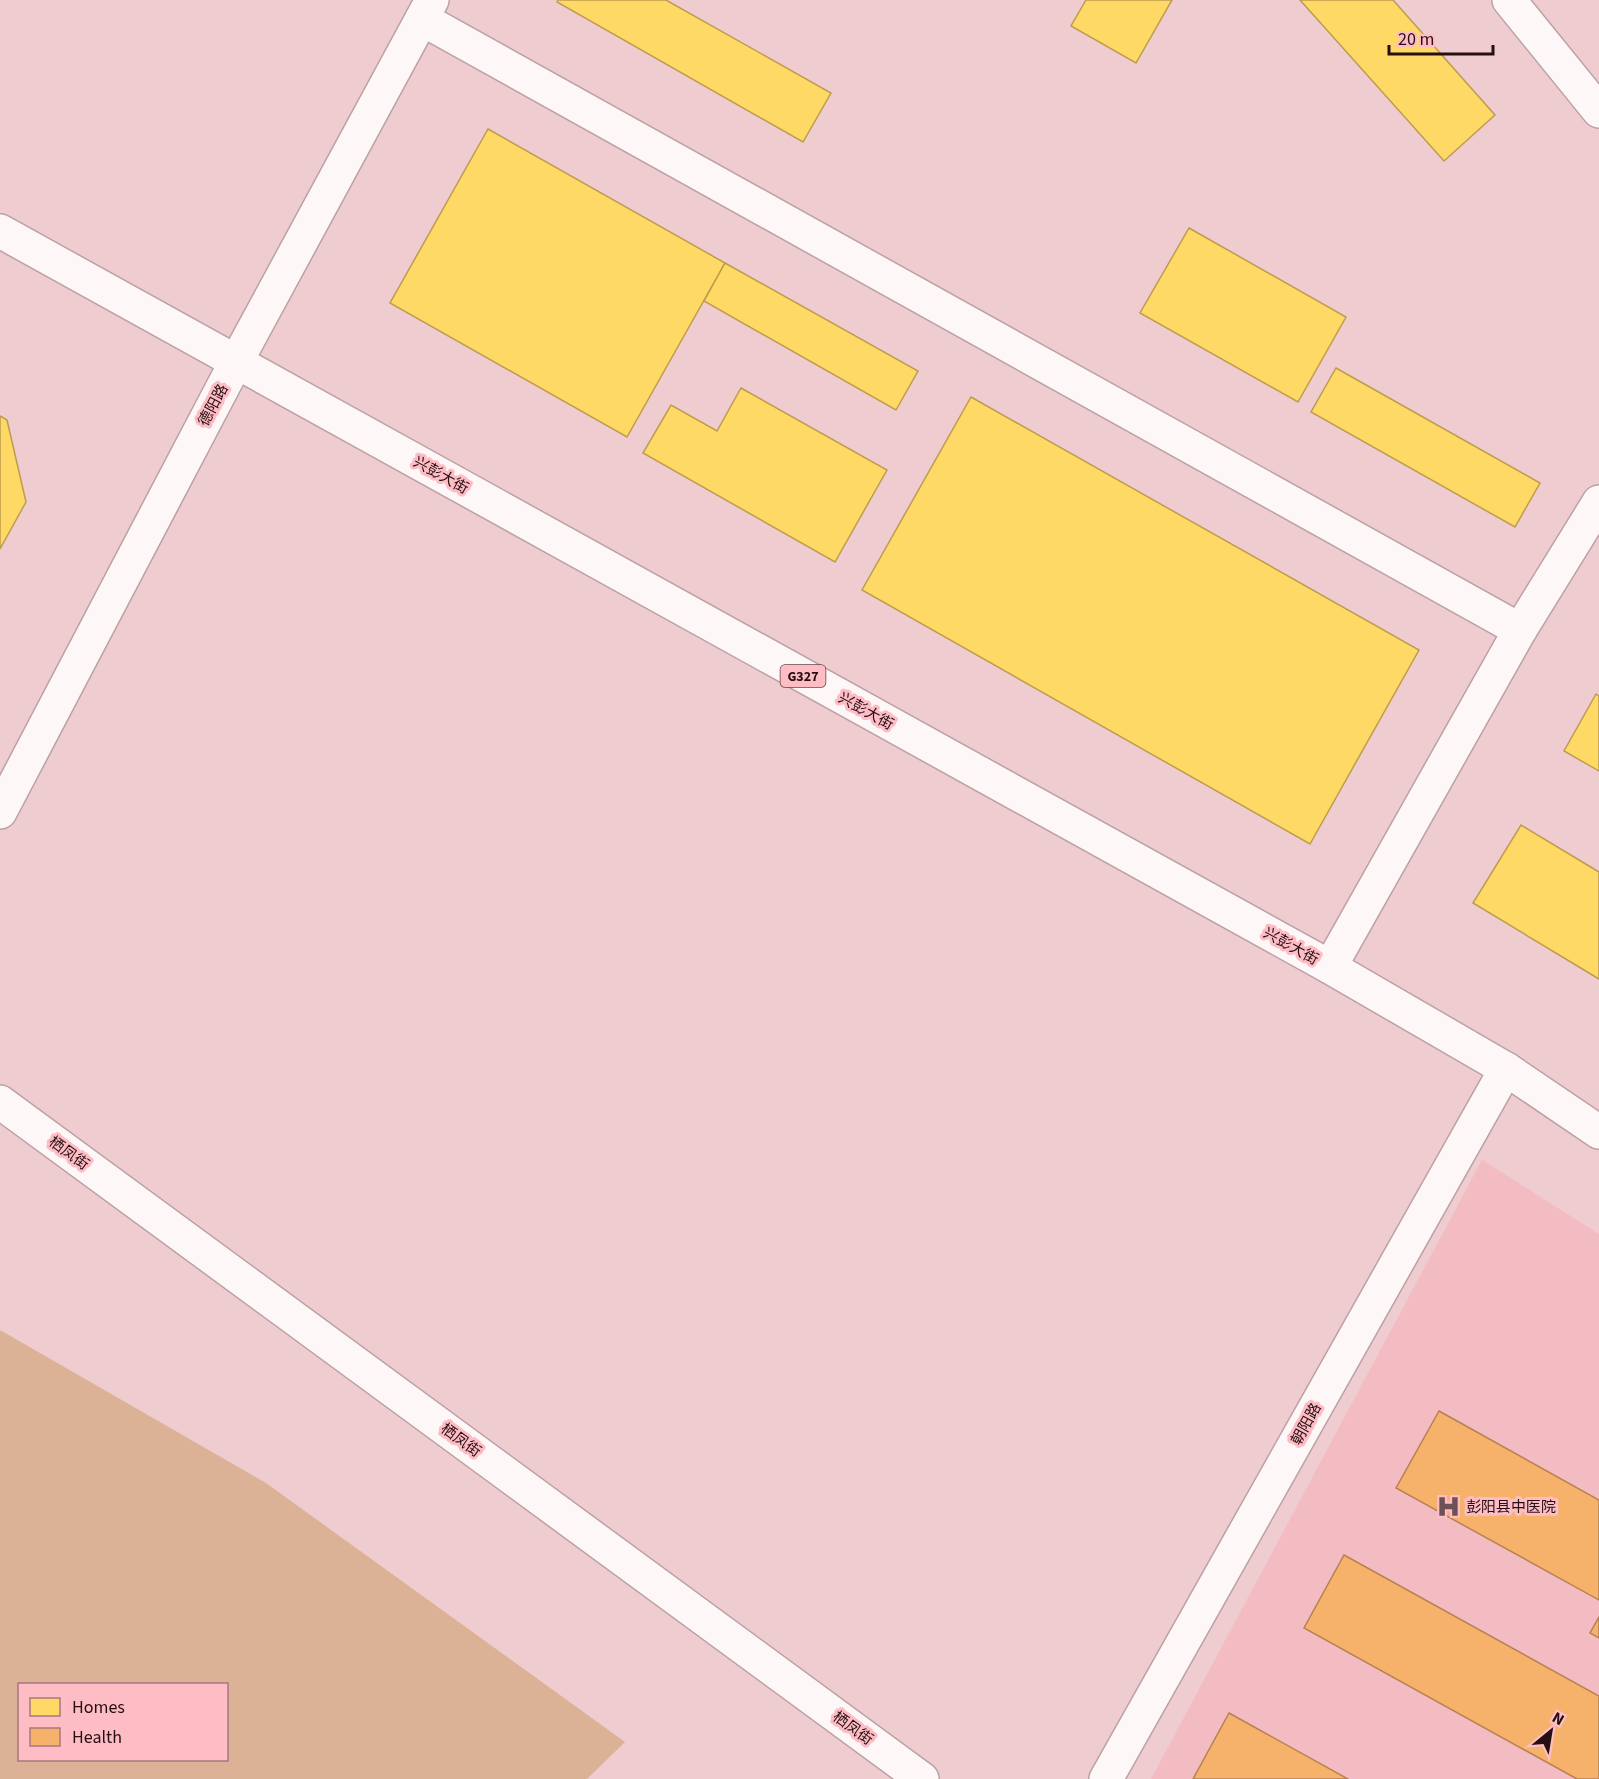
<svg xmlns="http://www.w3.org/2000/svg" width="1599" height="1779" font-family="'Source Sans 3','Noto Sans SC',sans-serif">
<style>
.built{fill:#f3bcc2}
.green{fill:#dbb296;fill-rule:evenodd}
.homes{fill:#ffd966;stroke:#be9c4d;stroke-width:1.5}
.health{fill:#f6b26b;stroke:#b88151;stroke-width:1.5}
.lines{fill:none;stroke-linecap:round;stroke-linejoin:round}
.minor-casing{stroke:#bba1a4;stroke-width:36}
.tertiary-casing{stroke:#bba1a4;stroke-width:36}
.secondary-casing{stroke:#bba1a4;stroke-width:36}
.trunk-casing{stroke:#bba1a4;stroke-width:36}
.minor{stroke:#fdf7f8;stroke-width:33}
.tertiary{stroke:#fdf7f8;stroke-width:33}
.secondary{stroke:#fdf7f8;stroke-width:33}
.trunk{stroke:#fdf7f8;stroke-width:33}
.labels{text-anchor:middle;stroke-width:6;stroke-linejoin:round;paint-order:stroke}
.shield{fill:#febdc5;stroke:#674348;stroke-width:1.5}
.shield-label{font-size:14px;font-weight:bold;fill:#260f13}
.street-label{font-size:15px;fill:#260f13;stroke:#febdc5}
.poi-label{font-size:15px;fill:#260f13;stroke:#febdc5;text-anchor:start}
</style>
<rect width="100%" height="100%" fill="#efccd0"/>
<!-- built -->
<path class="built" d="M1482 1160 1599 1234V1779H1151Z"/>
<!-- green -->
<path class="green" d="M0 1330 266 1483 625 1742 587 1779H0ZM20 1684H226V1760H20Z"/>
<!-- homes -->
<g class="homes">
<path d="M558 0H666L831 93 803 142 557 2Z"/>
<path d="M1086 0H1172L1136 63 1071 26Z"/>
<path d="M1300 0H1393L1495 115 1444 161Z"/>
<path d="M488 129 725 263 627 437 390 303Z"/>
<path d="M1189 228 1346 317 1298 402 1140 313Z"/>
<path d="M725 263 918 371 896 410 704 301Z"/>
<path d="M1336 368 1540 483 1515 527 1311 412Z"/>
<path d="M741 388 887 470 835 562 643 453 671 405 717 431Z"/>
<path d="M971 397 1419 650 1310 844 862 590Z"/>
<path d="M0 416 7 420 26 502 0 549Z"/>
<path d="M1596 694 1599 696V771L1564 751Z"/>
<path d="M1521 825 1599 872V979L1473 903Z"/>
</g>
<!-- health -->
<g class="health">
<path d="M1439 1411 1599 1500V1600L1396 1488Z"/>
<path d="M1344 1555 1599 1696V1779H1577L1304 1628Z"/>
<path d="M1599 1617V1638L1590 1633Z"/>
<path d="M1229 1713 1348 1779H1193Z"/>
</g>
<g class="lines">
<defs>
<g id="minor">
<path d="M422 19 1520 630"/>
<path d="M1330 967 1520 630 1599 502"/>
<path d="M1106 1779 1506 1069"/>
</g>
<path id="tertiary" d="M0 812 236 362 432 0"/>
<g id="secondary">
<path d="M1509 0 1599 111"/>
<path d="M0 1102 922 1779"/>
</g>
<path id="trunk" d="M0 231 1330 967 1506 1069 1599 1132"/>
</defs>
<!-- minor casing -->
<use href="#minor" class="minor-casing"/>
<!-- tertiary casing -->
<use href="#tertiary" class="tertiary-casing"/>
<!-- secondary casing -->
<use href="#secondary" class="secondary-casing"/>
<!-- trunk casing -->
<use href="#trunk" class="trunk-casing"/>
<!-- minor -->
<use href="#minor" class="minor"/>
<!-- tertiary -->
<use href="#tertiary" class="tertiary"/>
<!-- secondary -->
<use href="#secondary" class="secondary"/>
<!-- trunk -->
<use href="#trunk" class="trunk"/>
</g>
<!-- icons -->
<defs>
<symbol id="hospital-bare" viewBox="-9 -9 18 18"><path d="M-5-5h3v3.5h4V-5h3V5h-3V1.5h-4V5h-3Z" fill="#6c5155" stroke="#febdc5" stroke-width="2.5" paint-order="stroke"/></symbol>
</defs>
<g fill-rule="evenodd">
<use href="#hospital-bare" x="1432" y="1490" width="33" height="33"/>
</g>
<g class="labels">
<!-- shield labels -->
<rect class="shield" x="780.5" y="665" width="45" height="22" rx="4.5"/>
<g class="shield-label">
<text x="803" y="681">G327</text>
</g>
<!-- street labels -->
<g class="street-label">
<text transform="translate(213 405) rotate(-62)" y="5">德阳路</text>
<text transform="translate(441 475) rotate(29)" y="5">兴彭大街</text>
<text transform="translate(866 711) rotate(29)" y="5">兴彭大街</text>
<text transform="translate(1291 946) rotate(29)" y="5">兴彭大街</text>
<text transform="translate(69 1153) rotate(36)" y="5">栖凤街</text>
<text transform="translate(1306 1424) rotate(-61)" y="5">朝阳路</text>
<text transform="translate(461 1440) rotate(36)" y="5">栖凤街</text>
<text transform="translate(853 1728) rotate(36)" y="5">栖凤街</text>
</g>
<!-- poi labels -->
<g class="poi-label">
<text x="1466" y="1512">彭阳县中医院</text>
</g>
</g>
<!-- legend -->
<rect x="18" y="1683" width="210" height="78" fill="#febdc5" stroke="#a8777e" stroke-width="1.5"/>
<rect x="30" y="1698" width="30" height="18" fill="#ffd966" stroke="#a8777e" stroke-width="1.5"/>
<text x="72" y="1713" font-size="18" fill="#260f13">Homes</text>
<rect x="30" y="1728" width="30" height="18" fill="#f6b26b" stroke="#a8777e" stroke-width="1.5"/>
<text x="72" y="1743" font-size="18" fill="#260f13">Health</text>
<!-- north arrow -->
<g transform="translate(1551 1731) rotate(30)" stroke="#febdc5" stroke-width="4.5" paint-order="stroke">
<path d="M0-4.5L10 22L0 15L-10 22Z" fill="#260f13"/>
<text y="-9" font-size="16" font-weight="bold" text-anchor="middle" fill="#260f13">N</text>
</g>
<!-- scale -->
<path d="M1389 45v9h104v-9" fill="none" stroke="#260f13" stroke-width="3"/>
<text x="1398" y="45" font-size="18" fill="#260f13" stroke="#febdc5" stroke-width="4.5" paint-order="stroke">20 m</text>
</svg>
